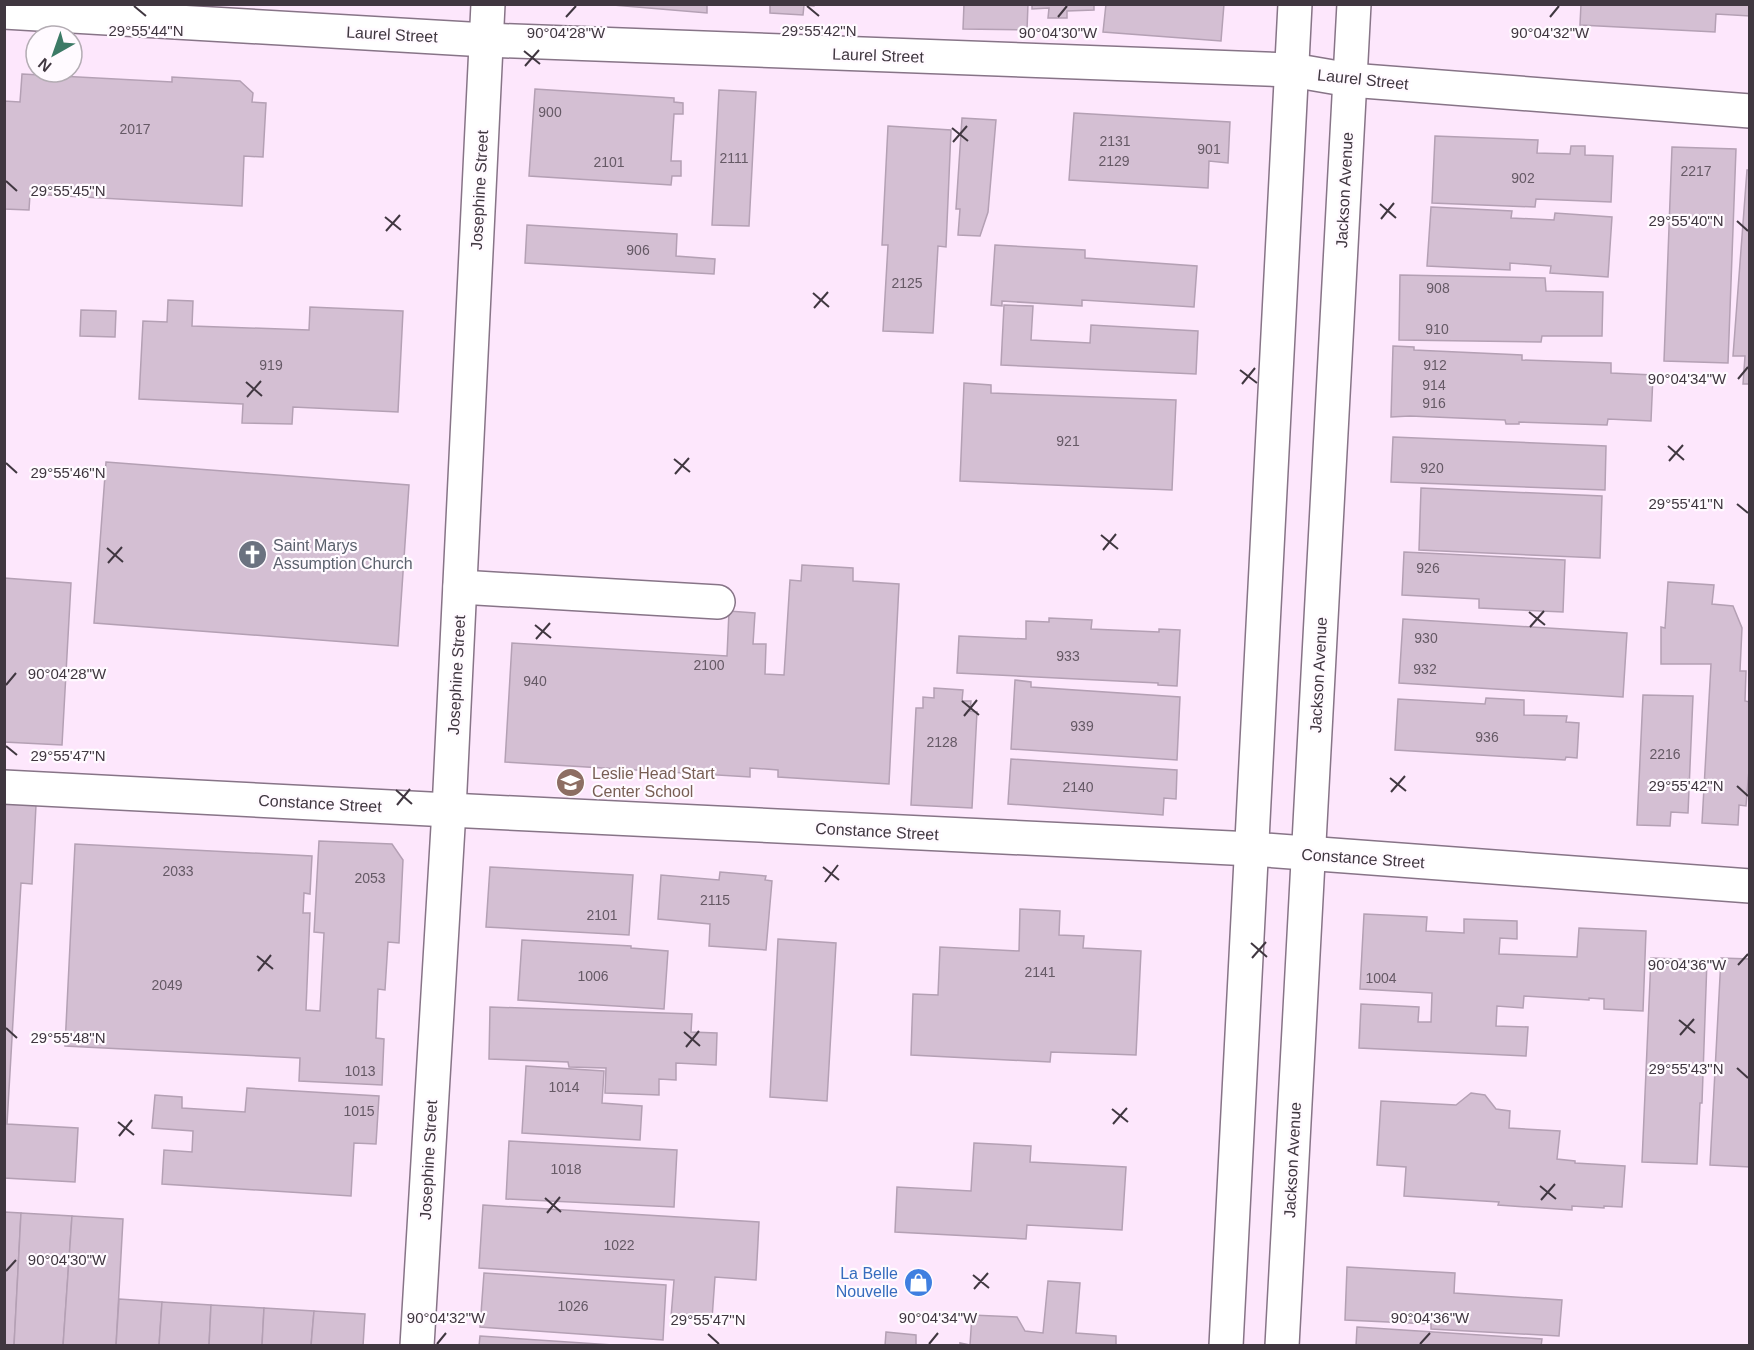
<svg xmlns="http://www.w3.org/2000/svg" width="1754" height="1350" font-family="Arial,sans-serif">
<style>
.building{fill:#d4bfd3;stroke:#b4a0b4;stroke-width:1.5}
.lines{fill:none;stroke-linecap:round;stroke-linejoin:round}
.minor-casing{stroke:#877487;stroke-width:36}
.minor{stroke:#fff;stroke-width:33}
.ticks{fill:none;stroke:#403740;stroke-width:2}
.labels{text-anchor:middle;stroke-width:4.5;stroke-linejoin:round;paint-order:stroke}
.number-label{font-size:14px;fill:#655965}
.street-label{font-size:16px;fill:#403740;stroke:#fffaff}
.worship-label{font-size:16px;fill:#5b616d;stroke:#fffaff;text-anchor:start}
.education-label{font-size:16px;fill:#785e54;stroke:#fffaff;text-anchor:start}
.shop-label{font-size:16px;fill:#366cbe;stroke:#fffaff;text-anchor:end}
.ticks-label{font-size:15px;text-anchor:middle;fill:#403740;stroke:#fffaff;stroke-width:4.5;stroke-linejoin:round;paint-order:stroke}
</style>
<rect width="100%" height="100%" fill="#fde7fc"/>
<!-- building -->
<g class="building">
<path d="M601 4H707V13Z"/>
<path d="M770 4H815L814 6 804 5 803 15 770 13Z"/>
<path d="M964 4H1028L1027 30 963 29Z"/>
<path d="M1032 4H1094V10L1067 11V18H1048L1049 8 1032 9Z"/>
<path d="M1106 4H1224L1221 41 1103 32Z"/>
<path d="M1581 4H1750V16L1716 14 1715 32 1580 25Z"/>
<path d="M22 74 172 82V77L240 81 253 93 252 102 266 103 263 157 244 156 242 206 30 194 29 210 4 209V101L20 102Z"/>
<path d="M535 89 674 98V102L683 103V114H674L671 161H681V176H672L671 185 529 176Z"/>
<path d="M719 90 756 92 749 226 712 225Z"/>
<path d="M1074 113 1230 122 1228 163 1209 161 1208 188 1069 180Z"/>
<path d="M962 118 996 120 988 212 980 236 958 235 960 209H956Z"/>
<path d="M888 126 951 130 946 247 938 246 933 333 883 331 888 245H882Z"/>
<path d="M1435 136 1538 140 1537 153 1570 154 1571 146H1585V155L1613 156 1611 202 1536 199 1535 207 1432 203Z"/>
<path d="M1672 147 1736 149 1728 363 1664 361Z"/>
<path d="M1747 170H1750V384H1743L1745 356H1733Z"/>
<path d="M1431 207 1512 211 1511 218 1554 220 1555 213 1612 217 1608 277 1550 273 1551 266 1510 263V270L1427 266Z"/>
<path d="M527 225 677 234 676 256 715 259 714 274 525 263Z"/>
<path d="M995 245 1085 250V258L1197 266 1194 307 1082 300V306L1002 301V306L991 305Z"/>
<path d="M1400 275 1545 278 1546 291 1603 292 1602 336H1542L1541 342 1399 340Z"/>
<path d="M168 300 193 301 192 326 309 330 310 307 403 311 398 412 293 407 292 424 242 423 243 404 139 399 143 321 167 322Z"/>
<path d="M1004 305 1033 306 1031 340 1090 343 1091 325 1198 331 1196 374 1001 365Z"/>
<path d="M81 310 116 311 115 337 80 336Z"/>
<path d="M1393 346 1414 347V350L1522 355V360L1611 363V373L1653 375 1651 421 1608 419 1607 425 1519 422V424H1506L1505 420 1410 416 1391 417Z"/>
<path d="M964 383 991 385V393L1176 400 1172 490 960 481Z"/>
<path d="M1393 437 1606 446 1605 490 1391 482Z"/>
<path d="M106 462 409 485 398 646 94 623Z"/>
<path d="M1421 488 1602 496 1600 558 1419 550Z"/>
<path d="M1404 552 1565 560 1563 612 1479 608V599L1402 595Z"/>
<path d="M802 565 853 568V581L899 584 889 784 778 777V770L750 768V777L505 762 512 643 727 656 729 611 755 613 753 644H766L765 674 784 675 790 580 801 581Z"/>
<path d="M4 578 71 583 62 745 4 742Z"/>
<path d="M1668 582 1714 585 1712 604 1733 606 1742 628 1740 671H1746L1745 701 1750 702V758L1746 806 1739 805 1738 825 1702 823 1711 664H1661V627L1665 628Z"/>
<path d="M1049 618 1092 620 1091 629 1159 632V629L1180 630 1177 686 1158 685V683L957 673 959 636 1026 639V621L1049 622Z"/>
<path d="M1403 619 1627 633 1623 697 1399 683Z"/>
<path d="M1015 680 1031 682V687L1180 697 1177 760 1011 749Z"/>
<path d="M934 688 963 690 962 701H971L970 711 977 712 972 808 911 805 916 708H923V697L934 698Z"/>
<path d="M1643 695 1693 696 1688 813 1671 812 1670 826 1637 825Z"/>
<path d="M1486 698 1524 700V715L1567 716 1566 722 1579 723 1577 758 1566 757 1565 760 1395 750 1398 699 1485 704Z"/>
<path d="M1011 759 1177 770 1176 799 1164 798 1163 815 1008 804Z"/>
<path d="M4 804 36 805 32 884 21 883 7 1124 78 1128 75 1182 4 1178Z"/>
<path d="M319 841 392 844 403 860 399 943 388 942 385 990 378 989 376 1038 384 1039 382 1085 299 1081 300 1058 65 1046 75 844 312 856 310 894 304 893 303 913H310L306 1010 320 1011 324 933 314 932Z"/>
<path d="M490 867 633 875 629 935 486 927Z"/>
<path d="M720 872 766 876 765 880 772 881 766 950 709 946 710 924 658 919 661 875 719 880Z"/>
<path d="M1020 909 1060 911 1059 935 1084 936 1083 948 1141 951 1136 1055 1051 1052 1050 1062 911 1055 913 994 938 995 940 947 1019 951Z"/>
<path d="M1364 914 1427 917 1426 931 1464 933V919L1517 921V939L1500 938 1499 954 1577 957 1579 928 1646 931 1643 1011 1604 1009V999L1589 998V1000L1524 996 1523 1008 1497 1006 1496 1026 1528 1027 1526 1056 1359 1048 1361 1004 1419 1007 1418 1022H1431L1432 993 1360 989Z"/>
<path d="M778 939 836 943 827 1101 770 1097Z"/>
<path d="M522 940 631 946V948L668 951 664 1009 518 1000Z"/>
<path d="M1651 958 1707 960 1702 1103H1700L1697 1164 1642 1162Z"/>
<path d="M1721 958 1750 959V1167L1710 1165Z"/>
<path d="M490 1007 692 1014 691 1032 717 1033 716 1065 676 1063V1080L659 1079V1095L605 1093 606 1068 569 1067 568 1062 489 1059Z"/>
<path d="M526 1066 604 1071 602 1103 642 1106 640 1140 522 1133Z"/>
<path d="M247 1088 379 1096 376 1144 354 1143 351 1196 162 1184 164 1150 192 1152 193 1131 152 1128 155 1095 182 1097V1108L245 1112Z"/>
<path d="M1471 1093 1485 1095 1496 1109 1510 1111 1509 1128 1560 1131 1557 1159 1575 1161V1163L1625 1166 1622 1207 1604 1206V1208L1572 1206V1210L1498 1205 1499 1202 1404 1196 1406 1167 1377 1165 1381 1101 1456 1105Z"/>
<path d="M509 1141 677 1150 674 1207 506 1199Z"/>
<path d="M974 1143 1031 1146 1030 1162 1126 1167 1122 1230 1027 1225 1026 1239 895 1232 897 1187 971 1191Z"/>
<path d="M483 1205 759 1222 756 1280 715 1277 712 1319 671 1317 674 1280 479 1268Z"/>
<path d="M4 1212 21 1213 14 1346H4Z"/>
<path d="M21 1213 72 1216 63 1346H14Z"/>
<path d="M72 1216 123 1219 116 1346H63Z"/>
<path d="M1347 1267 1455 1273 1454 1293 1562 1300 1559 1336 1431 1329V1324L1345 1320Z"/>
<path d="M484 1273 666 1285 663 1340 480 1327Z"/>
<path d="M1048 1281 1080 1283 1076 1333 1116 1336V1346H960V1343L970 1345 972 1315 1017 1317 1025 1331 1043 1333Z"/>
<path d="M119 1299 162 1302 159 1346H116Z"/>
<path d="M162 1302 211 1305 209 1346H159Z"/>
<path d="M211 1305 264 1308 262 1346H209Z"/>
<path d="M264 1308 314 1311 311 1346H262Z"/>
<path d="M314 1311 365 1314 363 1346H311Z"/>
<path d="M1357 1327 1542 1339 1541 1346H1356Z"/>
<path d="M886 1332 916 1335V1346H885Z"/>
<path d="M480 1336 628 1346H479Z"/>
</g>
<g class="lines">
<defs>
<g id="minor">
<path d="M4 12 486 40 1292 70 1350 80 1750 111"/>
<path d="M460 587 718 602"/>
<path d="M4 787 449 810 1252 849 1750 886"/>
<path d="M417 1346 449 810 488 4"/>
<path d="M1226 1346 1295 4"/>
<path d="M1282 1346 1354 4"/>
</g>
</defs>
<!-- minor casing -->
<use href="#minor" class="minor-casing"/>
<!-- minor -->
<use href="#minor" class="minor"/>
</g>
<!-- ticks -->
<path class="ticks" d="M134 6 146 16M807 6 819 16M566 17 576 6M1058 17 1067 6M1550 17 1559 6M524 51 540 64M525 66 539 50M952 128 968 141M953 142 967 126M6 181 17 191M1380 204 1396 218M385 217 401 230M1381 219 1394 203M1737 221 1748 231M386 231 400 215M813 293 829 307M814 308 828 292M1240 370 1257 383M1738 379 1748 367M246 382 262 396M1242 384 1255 368M247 397 261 381M1668 446 1684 460M674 459 690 472M1669 461 1683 445M6 463 17 473M675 474 689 458M1737 504 1748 513M1101 535 1118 549M107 548 123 562M1103 550 1116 534M108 563 122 547M1529 612 1545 625M535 625 551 638M1530 627 1544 611M536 639 550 623M6 685 16 673M962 701 979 715M964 716 977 700M6 746 17 755M1390 778 1406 791M1737 786 1748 796M396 790 412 804M1391 792 1405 776M397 805 410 789M823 867 839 880M825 882 838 865M1251 943 1267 957M257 956 273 969M1252 958 1266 942M1738 965 1748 954M258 971 271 955M1679 1020 1695 1033M6 1028 17 1038M684 1032 700 1046M1680 1035 1694 1019M686 1047 699 1031M1737 1068 1748 1078M1112 1109 1128 1122M118 1122 134 1135M1113 1124 1127 1108M119 1136 132 1120M1540 1186 1556 1199M545 1198 561 1212M1541 1200 1555 1184M547 1213 560 1197M6 1271 16 1260M973 1275 989 1288M974 1289 988 1273M708 1334 719 1344M437 1344 446 1333M929 1344 938 1333M1420 1344 1430 1333"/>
<!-- icons -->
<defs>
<symbol id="church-disc" viewBox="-11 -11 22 22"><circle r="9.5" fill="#6b7280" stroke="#fffaff"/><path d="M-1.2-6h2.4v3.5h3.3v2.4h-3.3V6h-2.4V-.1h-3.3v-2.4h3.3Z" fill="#fff"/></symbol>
<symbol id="school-disc" viewBox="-11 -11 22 22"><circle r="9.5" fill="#8d6e63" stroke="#fffaff"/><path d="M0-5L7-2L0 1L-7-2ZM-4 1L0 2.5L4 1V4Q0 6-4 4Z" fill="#fff"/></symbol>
<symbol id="shop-disc" viewBox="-11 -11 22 22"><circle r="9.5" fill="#3f7fe0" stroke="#fffaff"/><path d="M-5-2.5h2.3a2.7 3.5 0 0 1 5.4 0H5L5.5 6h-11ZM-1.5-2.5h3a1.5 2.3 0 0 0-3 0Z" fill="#fff"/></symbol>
</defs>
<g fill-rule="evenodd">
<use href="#church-disc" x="236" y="538" width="33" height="33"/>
<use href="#school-disc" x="554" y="766" width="33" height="33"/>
<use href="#shop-disc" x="902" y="1266" width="33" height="33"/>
</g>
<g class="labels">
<!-- number labels -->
<g class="number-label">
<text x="550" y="117">900</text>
<text x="135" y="134">2017</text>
<text x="1115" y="146">2131</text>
<text x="1209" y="154">901</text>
<text x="734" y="163">2111</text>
<text x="1114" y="166">2129</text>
<text x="609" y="167">2101</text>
<text x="1696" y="176">2217</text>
<text x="1523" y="183">902</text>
<text x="638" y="255">906</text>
<text x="907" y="288">2125</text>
<text x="1438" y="293">908</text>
<text x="1437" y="334">910</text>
<text x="271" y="370">919</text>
<text x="1435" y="370">912</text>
<text x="1434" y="390">914</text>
<text x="1434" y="408">916</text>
<text x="1068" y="446">921</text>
<text x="1432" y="473">920</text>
<text x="1428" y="573">926</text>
<text x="1426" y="643">930</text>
<text x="1068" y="661">933</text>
<text x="709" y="670">2100</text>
<text x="1425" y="674">932</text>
<text x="535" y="686">940</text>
<text x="1082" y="731">939</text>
<text x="1487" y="742">936</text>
<text x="942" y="747">2128</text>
<text x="1665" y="759">2216</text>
<text x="1078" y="792">2140</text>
<text x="178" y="876">2033</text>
<text x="370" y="883">2053</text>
<text x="715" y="905">2115</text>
<text x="602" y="920">2101</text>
<text x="1040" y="977">2141</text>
<text x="593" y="981">1006</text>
<text x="1381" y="983">1004</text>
<text x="167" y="990">2049</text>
<text x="360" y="1076">1013</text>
<text x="564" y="1092">1014</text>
<text x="359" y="1116">1015</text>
<text x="566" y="1174">1018</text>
<text x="619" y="1250">1022</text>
<text x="573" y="1311">1026</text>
</g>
<!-- street labels -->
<g class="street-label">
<text transform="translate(392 34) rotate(3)" y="6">Laurel Street</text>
<text transform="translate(878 55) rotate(2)" y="6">Laurel Street</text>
<text transform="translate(1363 79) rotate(6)" y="6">Laurel Street</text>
<text transform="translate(479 190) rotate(-87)" y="6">Josephine Street</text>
<text transform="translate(1344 190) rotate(-87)" y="6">Jackson Avenue</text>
<text transform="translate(456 675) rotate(-87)" y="6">Josephine Street</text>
<text transform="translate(1318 675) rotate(-87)" y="6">Jackson Avenue</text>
<text transform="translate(320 803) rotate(3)" y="6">Constance Street</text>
<text transform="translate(877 831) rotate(3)" y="6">Constance Street</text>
<text transform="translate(1363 858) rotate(4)" y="6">Constance Street</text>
<text transform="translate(428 1160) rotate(-87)" y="6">Josephine Street</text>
<text transform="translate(1292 1160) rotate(-87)" y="6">Jackson Avenue</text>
</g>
<!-- worship labels -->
<g class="worship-label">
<text x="273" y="551">Saint Marys<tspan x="273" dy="18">Assumption Church</tspan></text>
</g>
<!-- education labels -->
<g class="education-label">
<text x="592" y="779">Leslie Head Start<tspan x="592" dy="18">Center School</tspan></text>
</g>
<!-- shop labels -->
<g class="shop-label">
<text x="898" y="1279">La Belle<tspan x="898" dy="18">Nouvelle</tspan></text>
</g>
</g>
<g class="ticks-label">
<text x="146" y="36">29°55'44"N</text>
<text x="819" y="36">29°55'42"N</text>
<text x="566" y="38">90°04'28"W</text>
<text x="1058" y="38">90°04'30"W</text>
<text x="1550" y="38">90°04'32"W</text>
<text x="68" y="196">29°55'45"N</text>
<text x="1686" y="226">29°55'40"N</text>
<text x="1687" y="384">90°04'34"W</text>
<text x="68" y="478">29°55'46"N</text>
<text x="1686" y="509">29°55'41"N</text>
<text x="67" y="679">90°04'28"W</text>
<text x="68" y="761">29°55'47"N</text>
<text x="1686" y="791">29°55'42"N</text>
<text x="1687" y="970">90°04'36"W</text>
<text x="68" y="1043">29°55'48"N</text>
<text x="1686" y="1074">29°55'43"N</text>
<text x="67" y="1265">90°04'30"W</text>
<text x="446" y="1323">90°04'32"W</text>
<text x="938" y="1323">90°04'34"W</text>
<text x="1430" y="1323">90°04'36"W</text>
<text x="708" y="1325">29°55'47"N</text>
</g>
<!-- border -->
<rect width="1754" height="1350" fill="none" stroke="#403740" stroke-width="12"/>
<!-- north arrow -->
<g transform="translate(54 54) rotate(220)"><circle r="28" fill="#fffaff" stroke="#b3acb3" stroke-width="1.5"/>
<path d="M0-4.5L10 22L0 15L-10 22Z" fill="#3c7a66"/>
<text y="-9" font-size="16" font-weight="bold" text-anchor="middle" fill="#403740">N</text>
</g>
</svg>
